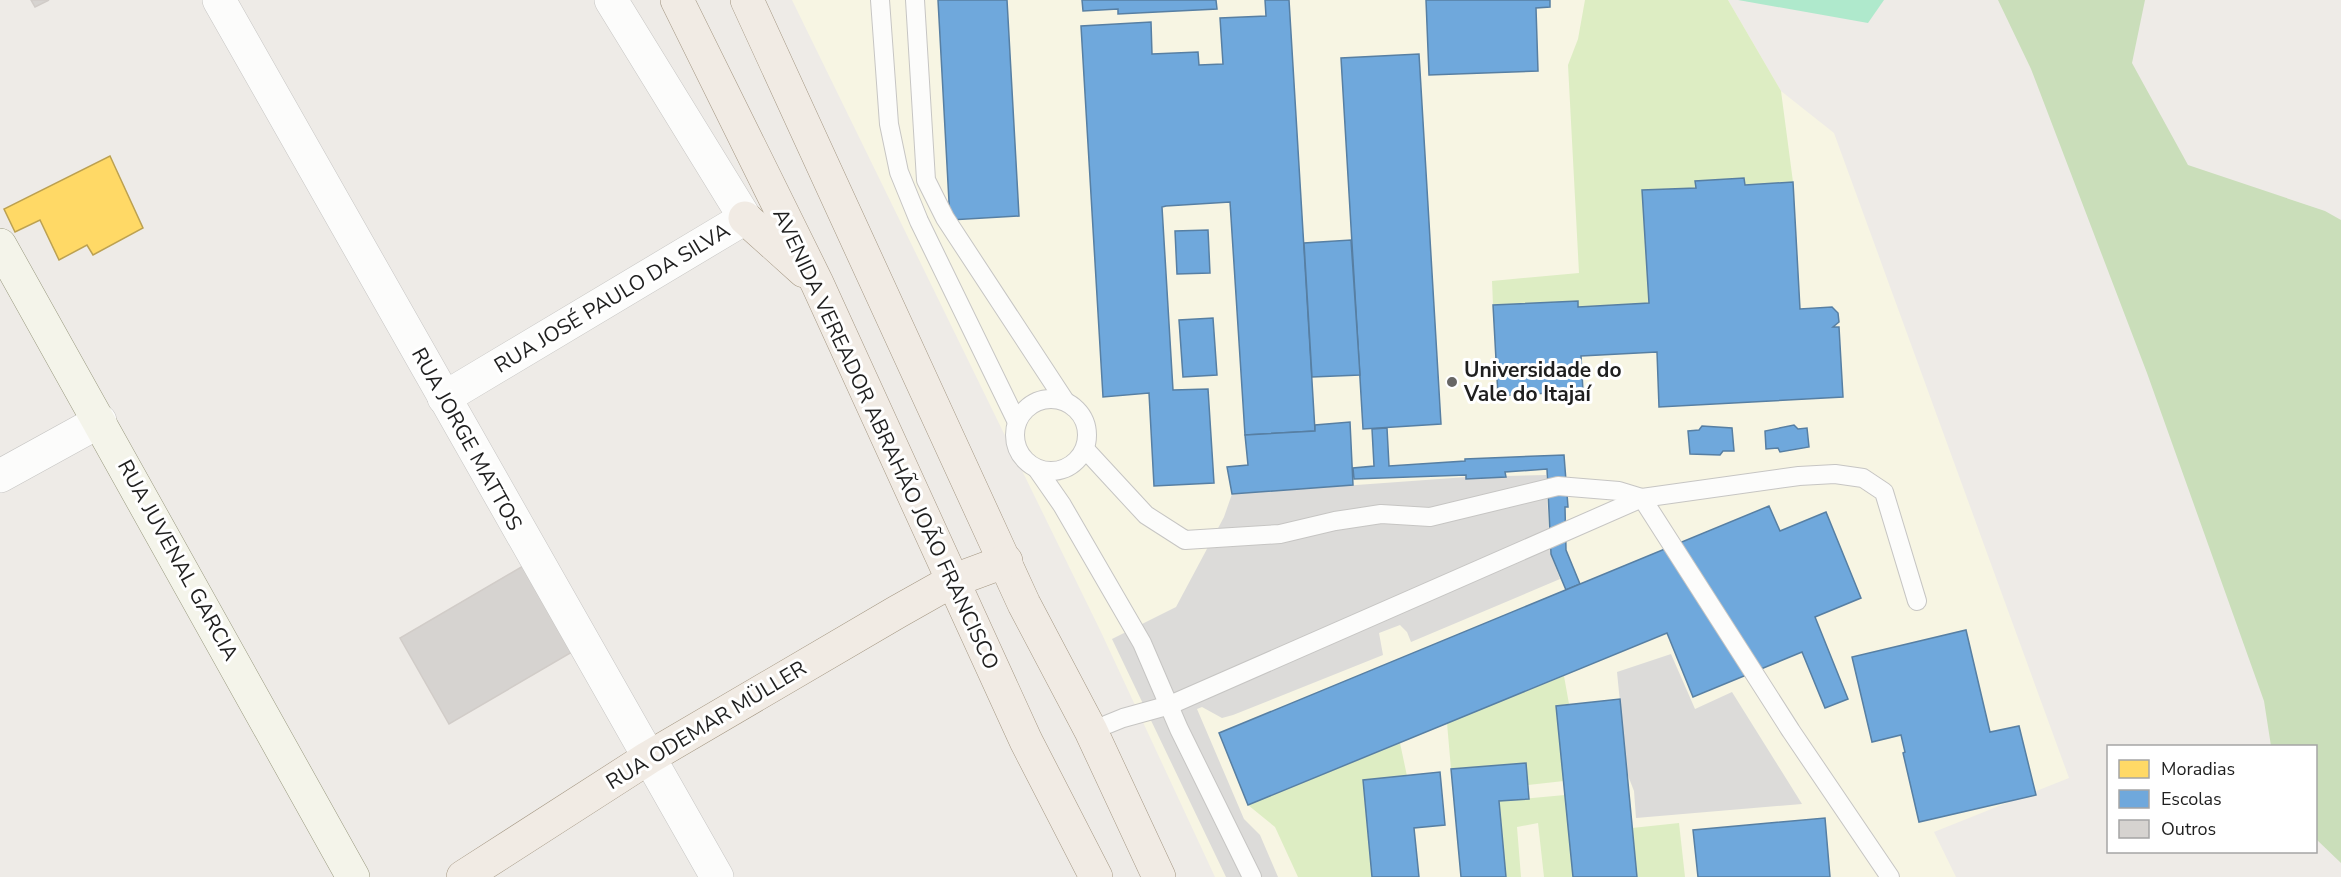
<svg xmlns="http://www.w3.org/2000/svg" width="2341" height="877" font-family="'Nunito Sans',sans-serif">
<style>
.education{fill:#f7f5e3}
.grass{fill:#ddedc3}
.forest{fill:#cadeba}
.pitch{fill:#afe9cc}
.parking{fill:#dcdbd9}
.homes{fill:#ffd966;stroke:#bca151;stroke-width:1.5}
.schools{fill:#6fa8dc;stroke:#577fa3;stroke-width:1.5}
.building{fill:#d6d3d0;stroke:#d1ccc8;stroke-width:1.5}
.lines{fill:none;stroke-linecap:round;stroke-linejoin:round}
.service-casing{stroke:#c6c5c3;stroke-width:20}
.minor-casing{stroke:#c6c5c3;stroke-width:34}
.tertiary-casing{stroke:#c6c5c3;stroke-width:34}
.secondary-casing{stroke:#98987e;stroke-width:34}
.primary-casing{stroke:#a49783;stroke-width:34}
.service{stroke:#fcfcfb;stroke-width:18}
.minor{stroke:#fcfcfb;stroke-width:33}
.tertiary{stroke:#fcfcfb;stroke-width:33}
.secondary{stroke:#f4f4ea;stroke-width:33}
.primary{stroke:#f1ebe4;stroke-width:33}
.poi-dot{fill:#676665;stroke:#fff;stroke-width:2}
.labels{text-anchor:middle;stroke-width:6;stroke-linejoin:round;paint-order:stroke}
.street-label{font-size:21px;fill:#1f1f1f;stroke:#fff}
.poi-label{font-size:21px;font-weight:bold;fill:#1f1f1f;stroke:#fff;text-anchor:start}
</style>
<rect width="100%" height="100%" fill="#eeebe7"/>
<!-- education -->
<path class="education" d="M792 0H1728L1781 91 1834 133 2069 778 1934 832 1956 877H1215L1101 632Z"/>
<!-- grass -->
<g class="grass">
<path d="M1585 0H1728L1781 91 1793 182 1745 185 1744 178 1695 181 1696 188 1642 190 1649 303 1578 307 1577 301 1493 305 1492 281 1579 273 1568 65 1578 39Z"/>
<path d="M1564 676 1569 704 1556 706 1564 781 1528 785 1525 763 1451 769 1447 723Z"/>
<path d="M1400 743 1407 776 1363 780 1372 877H1298L1275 827 1248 805Z"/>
<path d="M1565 795 1573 877H1544L1538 823 1517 827 1521 877H1506L1499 801Z"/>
<path d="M1679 823 1685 877H1637L1632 828Z"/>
</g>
<!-- forest -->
<path class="forest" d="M1998 0H2145L2132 63 2188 165 2325 211 2341 220V863L2316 839V746H2271L2264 701 2147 373 2031 69Z"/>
<!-- pitch -->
<path class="pitch" d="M1738 0H1884L1868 23Z"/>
<!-- parking -->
<g class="parking">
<path d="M1546 475 1550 552 1560 579 1411 642 1407 632 1400 625 1379 633 1383 655 1233 715 1222 718 1202 707 1197 709 1244 819 1260 835 1278 877H1226L1112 639 1176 607 1224 517 1232 494 1467 477Z"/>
<path d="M1671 654 1695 709 1732 692 1802 804 1636 818 1634 791 1627 773 1617 672Z"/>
</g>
<!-- homes -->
<path class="homes" d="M110 156 143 228 93 255 87 245 59 260 40 220 15 232 4 209Z"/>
<!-- schools -->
<g class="schools">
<path d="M938 0H1007L1019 216 950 220Z"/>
<path d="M1082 0H1216L1217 9 1118 14V9L1083 11Z"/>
<path d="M1265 0H1289L1315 431 1245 435 1230 202 1166 206 1162 207 1173 390 1208 389 1214 483 1154 486 1149 393 1103 397 1081 26 1151 22 1152 54 1198 52 1199 65 1223 64 1220 18 1266 16Z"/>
<path d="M1426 0H1550V7L1536 8 1538 71 1429 75Z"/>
<path d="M1419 54 1441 424 1363 429 1341 58Z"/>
<path d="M1744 178 1745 185 1793 182 1800 309 1832 307 1838 313 1839 322 1833 327H1839L1843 397 1659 407 1657 352 1581 356 1583 391 1498 396 1493 305 1578 301V307L1649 303 1642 190 1696 188 1695 181Z"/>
<path d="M1208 230 1210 273 1177 274 1175 231Z"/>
<path d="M1351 240 1360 375 1312 377 1304 243Z"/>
<path d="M1213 318 1217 375 1183 377 1179 320Z"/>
<path d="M1350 422 1353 485 1232 494 1227 467 1248 465 1245 435 1315 431V425Z"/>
<path d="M1794 425 1798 429 1807 428 1809 447 1780 452 1778 448 1766 449 1765 431Z"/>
<path d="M1702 426 1732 428 1734 451H1723L1720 455 1690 454 1688 431 1699 430Z"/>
<path d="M1387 428 1389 466 1465 461V459L1564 455 1568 507H1565L1566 550 1580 584 1566 590 1551 554 1547 469 1505 472 1506 477 1466 479V475L1354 479 1353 468 1374 466 1372 429Z"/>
<path d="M1769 506 1780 531 1826 512 1861 598 1815 617 1848 699 1825 708 1802 652 1693 697 1667 633 1248 805 1219 733Z"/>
<path d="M1966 630 1990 732 2019 726 2036 795 1919 822 1903 753 1905 752 1901 735 1872 742 1852 657Z"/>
<path d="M1620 699 1637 877H1573L1556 706Z"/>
<path d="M1526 763 1529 799 1499 801 1506 877H1461L1451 769Z"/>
<path d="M1440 772 1445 825 1414 828 1419 877H1372L1363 780Z"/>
<path d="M1825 818 1830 877H1698L1693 830Z"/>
</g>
<!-- building -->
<g class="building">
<path d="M31 0H49L35 7Z"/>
<path d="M523 566 572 652 449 724 400 638Z"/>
</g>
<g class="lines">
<defs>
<g id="service">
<path d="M880 0 889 124 899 172 919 221 1017 422"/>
<path d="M915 0 926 180 945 218 1065 401"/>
<circle cx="1051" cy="435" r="36"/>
<path d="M1085 449 1146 515 1185 540 1280 534 1335 521 1381 514 1430 517 1558 486 1619 491 1642 498 1791 731 1890 877"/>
<path d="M1037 469 1062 505 1142 643 1179 729 1252 877"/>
<path d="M1091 731 1123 718 1170 705 1642 498 1799 476 1835 474 1863 478 1884 492 1917 601"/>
</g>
<g id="minor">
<path d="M219 0 717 877"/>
<path d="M444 398 745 218"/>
<path d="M0 476 100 421"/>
</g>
<path id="tertiary" d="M611 0 745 218"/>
<path id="secondary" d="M0 245 353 877"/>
<g id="primary">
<path d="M677 0 817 283 1026 741 1096 877"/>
<path d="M747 0 1024 604 1091 731 1159 877"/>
<path d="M745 218 804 271"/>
<path d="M463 877 648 758 897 612 952 581 1006 561"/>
</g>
</defs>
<!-- service casing -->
<use href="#service" class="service-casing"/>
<!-- minor casing -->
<use href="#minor" class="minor-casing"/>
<!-- tertiary casing -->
<use href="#tertiary" class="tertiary-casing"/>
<!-- secondary casing -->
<use href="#secondary" class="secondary-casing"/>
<!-- primary casing -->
<use href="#primary" class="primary-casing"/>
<!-- service -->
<use href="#service" class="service"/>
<!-- minor -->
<use href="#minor" class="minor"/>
<!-- tertiary -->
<use href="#tertiary" class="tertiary"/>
<!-- secondary -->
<use href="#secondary" class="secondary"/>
<!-- primary -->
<use href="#primary" class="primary"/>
</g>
<!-- markers -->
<circle class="poi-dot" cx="1452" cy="382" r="6"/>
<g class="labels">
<!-- street labels -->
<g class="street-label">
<text transform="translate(612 298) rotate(-31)" y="7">RUA JOSÉ PAULO DA SILVA</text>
<text transform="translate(467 439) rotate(61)" y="7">RUA JORGE MATTOS</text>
<text transform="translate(886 439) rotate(65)" y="7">AVENIDA VEREADOR ABRAHÃO JOÃO FRANCISCO</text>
<text transform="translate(178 560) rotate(61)" y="7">RUA JUVENAL GARCIA</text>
<text transform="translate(706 725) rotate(-31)" y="7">RUA ODEMAR MÜLLER</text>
</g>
<!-- poi labels -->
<g class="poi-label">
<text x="1464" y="377">Universidade do<tspan x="1464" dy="24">Vale do Itajaí</tspan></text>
</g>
</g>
<!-- legend -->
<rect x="2107" y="745" width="210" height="108" fill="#ffffff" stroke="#a5a5a5" stroke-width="1.5"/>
<rect x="2119" y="760" width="30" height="18" fill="#ffd966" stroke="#a5a5a5" stroke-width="1.5"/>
<text x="2161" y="775" font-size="18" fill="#1f1f1f">Moradias</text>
<rect x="2119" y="790" width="30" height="18" fill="#6fa8dc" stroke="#a5a5a5" stroke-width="1.5"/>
<text x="2161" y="805" font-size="18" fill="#1f1f1f">Escolas</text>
<rect x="2119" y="820" width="30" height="18" fill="#d6d3d0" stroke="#a5a5a5" stroke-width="1.5"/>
<text x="2161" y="835" font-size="18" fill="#1f1f1f">Outros</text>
</svg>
